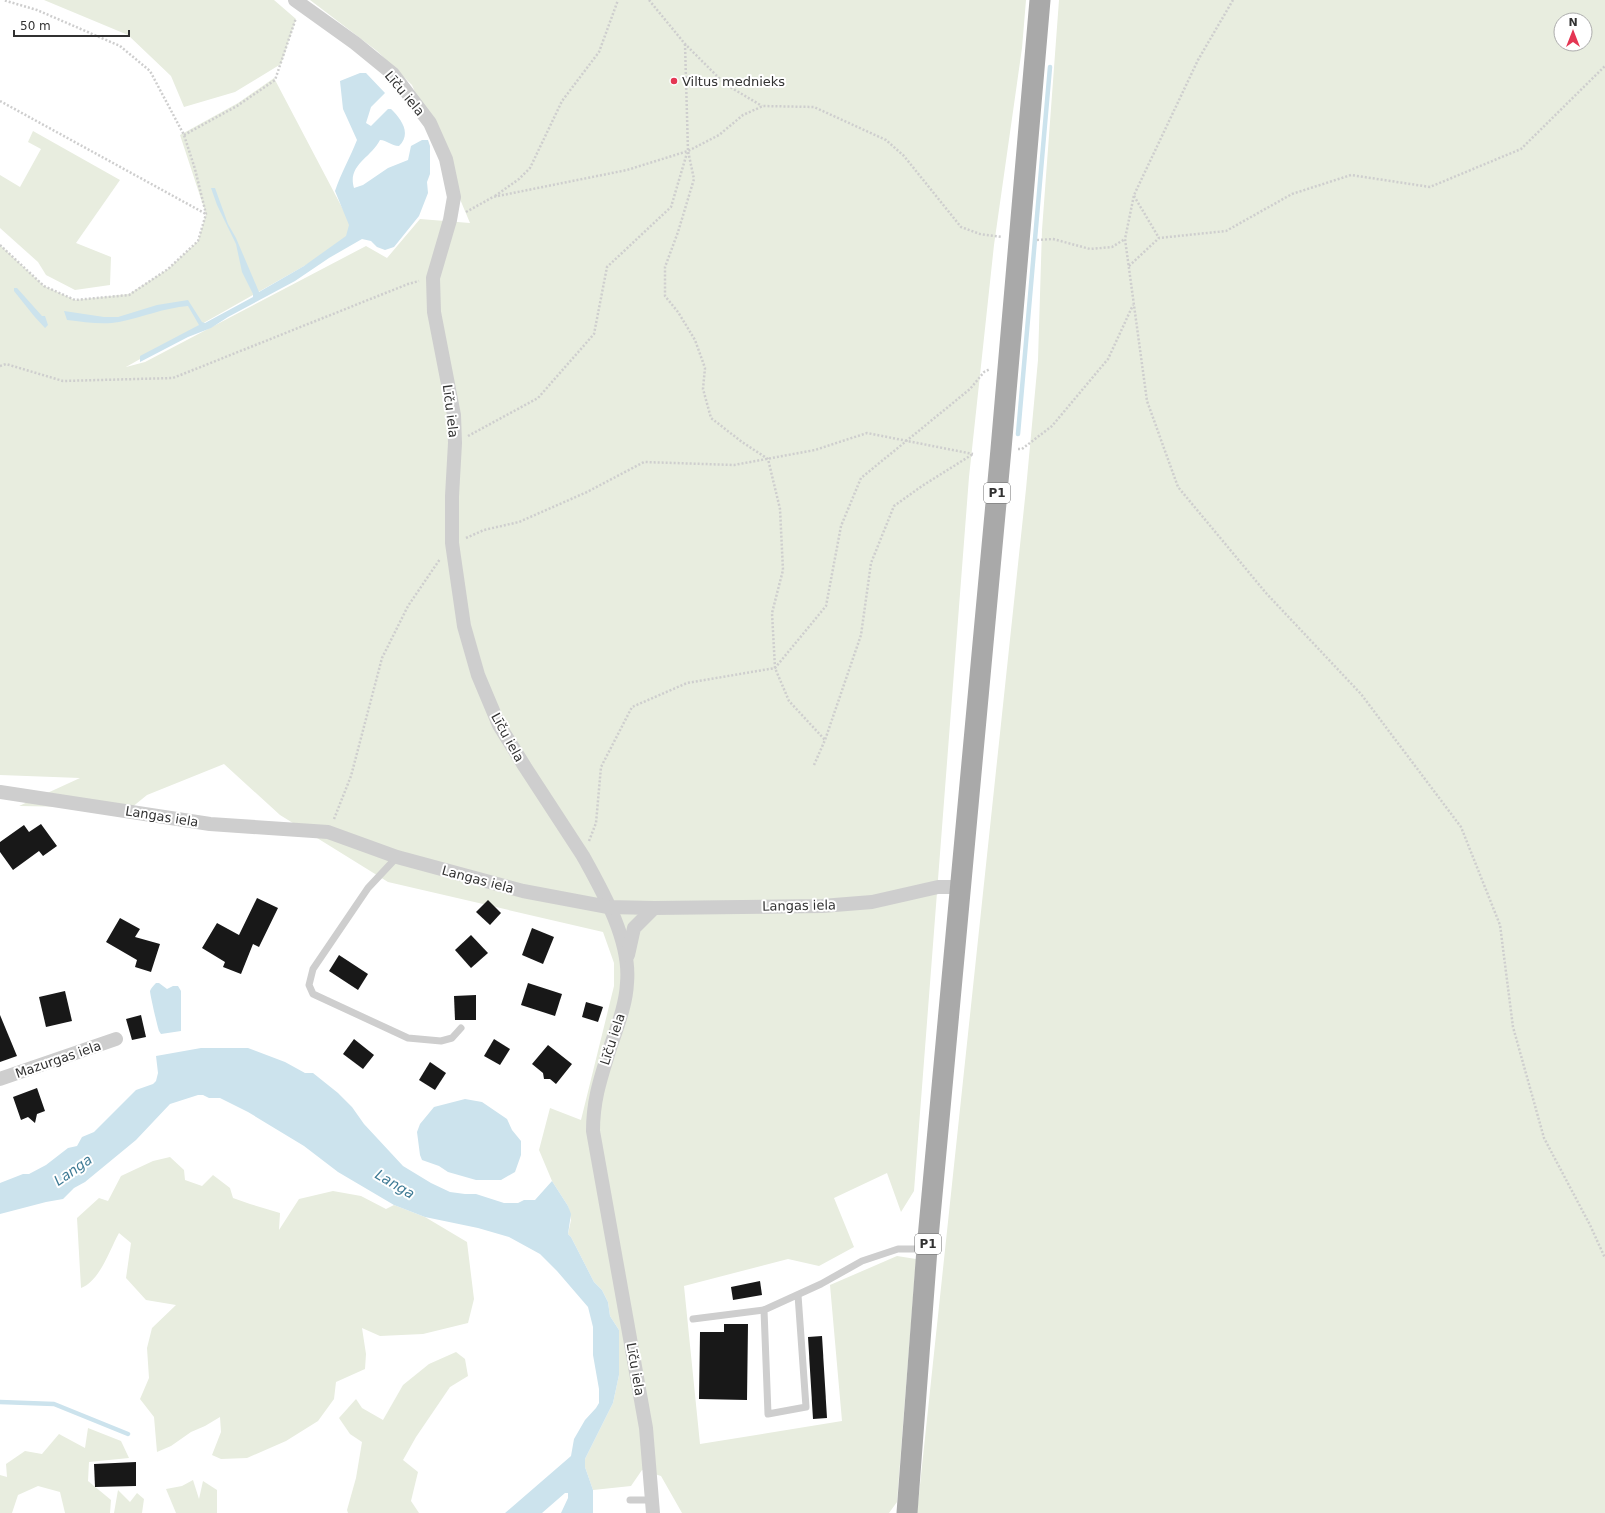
<svg xmlns="http://www.w3.org/2000/svg" width="1605" height="1513" font-family="'DejaVu Sans',sans-serif">
<style>
.green{fill:#e8eddf;fill-rule:evenodd}
.water{fill:#cce3ed}
.lines{fill:none;stroke-linecap:round;stroke-linejoin:round}
.stream{stroke:#cce3ed;stroke-width:4.5}
.building{fill:#181818}
.path{stroke:#cecece;stroke-width:2.5;stroke-dasharray:2 2;stroke-linecap:butt}
.service{stroke:#cecece;stroke-width:7}
.minor{stroke:#cecece;stroke-width:14}
.primary{stroke:#a9a9a9;stroke-width:21}
.poi-dot{fill:#e43653;stroke:#fff;stroke-width:1.5}
.labels{text-anchor:middle;stroke-width:4;stroke-linejoin:round;paint-order:stroke}
.shield{fill:#fff;stroke:#6f6f6f;stroke-width:1}
.shield-label{font-size:12px;font-weight:bold;fill:#313131}
.poi-label{font-size:13px;fill:#313131;stroke:#fff;text-anchor:start}
.street-label{font-size:13px;fill:#313131;stroke:#fff}
.water-label{font-size:14px;font-style:italic;fill:#3e7a94;stroke:#fff}
</style>
<rect width="100%" height="100%" fill="#fff"/>
<!-- green -->
<g class="green">
<path d="M44 0H274L296 19 281 64 235 92 184 107 171 76 128 35Z"/>
<path d="M310 0H1026L1022 48 994 245 969 477 914 1191 901 1212 887 1173 834 1198 854 1247 819 1266 788 1259 684 1286 700 1444 842 1421 830 1285 897 1256 916 1259 897 1502 889 1513H682L661 1476 642 1470 631 1486 593 1490 585 1467V1459L613 1403 619 1375V1330L610 1316 608 1302 602 1290 594 1282 571 1237 568 1234 571 1220 568 1206 552 1181 539 1150 550 1108 581 1120 614 986V963L603 932 388 882 280 815 224 764 147 795 131 808 19 806 80 778 0 775V245L44 286 75 300 129 294 168 269 198 241 206 214 180 135 238 103 274 78 357 236 126 367 145 362 366 246 387 258 420 219 470 223 412 85 377 51Z"/>
<path d="M1059 0H1605V1513H917L1026 489 1038 360 1042 230ZM1561 20H1585V44H1561Z"/>
<path d="M33 131 120 180 76 243 111 257 110 285 75 290 46 275 38 262 0 228V175L20 187 41 149 28 142Z"/>
<path d="M170 1157 184 1170 185 1180 202 1186 213 1175 230 1188 233 1198 250 1204 280 1213 279 1230 299 1199 333 1191 361 1196 386 1209 394 1205 425 1217 467 1242 474 1299 468 1323 423 1334 380 1336 362 1328 366 1354 365 1369 336 1382 334 1399 318 1421 286 1441 247 1458 221 1459 212 1455 221 1432 220 1417 205 1426 191 1432 171 1446 157 1452 154 1417 140 1399 149 1378 147 1348 152 1328 176 1305 146 1300 126 1278 131 1243 119 1233C110 1249 100 1281 81 1288L77 1218 99 1198 108 1201 121 1176 153 1161Z"/>
<path d="M456 1352 465 1359 468 1376 450 1387 416 1437 403 1460 418 1472 411 1501 419 1513H348L347 1510 356 1478 362 1442 350 1434 339 1418 356 1399 362 1408 383 1420 403 1385 429 1364Z"/>
<path d="M88 1428 121 1441 129 1458 89 1462 88 1481 111 1500 110 1513H65L60 1492 38 1486 18 1495 12 1513H0V1475L7 1477 6 1464 25 1451 42 1454 59 1434 85 1448Z"/>
<path d="M193 1480 199 1499 203 1481 217 1490V1513H176L166 1489 182 1486Z"/>
<path d="M118 1490 130 1502 137 1493 144 1499 142 1513H114Z"/>
</g>
<!-- water -->
<g class="water">
<path d="M360 73H366L385 93 371 107 366 123 371 126 388 109H391C401 119 412 133 399 146 391 146 387 140 380 140 371 158 347 165 354 188L363 185 388 168 408 160 411 146 422 140H428L430 146V174L427 182 428 193 419 216 394 247 385 250 377 247 371 241 362 239 329 258 295 281 228 317 211 328 188 337 140 362V356L199 325 188 306C164 308 143 317 119 322 103 325 84 322 67 320L64 311 104 317H118L157 305 188 300 202 322 205 323 253 297V294L242 272 236 244 217 205 211 188H215L228 224 236 238 259 292 304 266 346 236 349 225 335 191C341 173 350 158 357 140L343 109 340 81Z"/>
<path d="M14 288H17L42 316H45L48 325 45 328 34 316 14 291Z"/>
<path d="M156 983H159L167 989 173 986H178L181 991V1031L161 1034 159 1031C157 1025 150 994 150 991 151 988 154 985 156 983Z"/>
<path d="M201 1048H248L285 1062 305 1073H313L338 1093 352 1107 364 1124 403 1166 431 1183 450 1192 465 1194H476L504 1203H518L524 1200H535L552 1181 568 1206 571 1214 568 1234 571 1237 594 1282 602 1290 608 1302 610 1316 619 1330V1375L613 1403 585 1459V1467L593 1490V1513H561L568 1498V1493H565L542 1513H505L571 1456 574 1439 585 1420 596 1408 599 1403V1389L593 1355V1327L588 1307 557 1271 540 1254 509 1237 478 1228 425 1217 394 1205 338 1172 304 1146 248 1112 220 1098H209L203 1095H198L170 1104 136 1140 85 1182 74 1188 63 1199 46 1202 0 1214V1183L23 1174H29L46 1165 68 1148 77 1146 82 1137 94 1132 136 1090 153 1084 156 1081 158 1073 156 1056Z"/>
<path d="M465 1099 482 1102 507 1119 512 1130 521 1141V1155L515 1172 501 1180H476L448 1172 439 1166 422 1160 420 1155 417 1132 420 1124 434 1107Z"/>
</g>
<g class="lines">
<!-- stream -->
<g class="stream">
<path d="M1018 434 1050 67"/>
<path d="M0 1402 54 1404 128 1434"/>
</g>
</g>
<!-- building -->
<g class="building">
<path d="M41 824 57 846 43 856 39 851 13 870 0 852V842L24 825 29 832Z"/>
<path d="M257 898 278 908 259 947 253 944 241 974 223 967 225 962 202 948 217 923 239 935Z"/>
<path d="M488 900 501 913 490 925 476 912Z"/>
<path d="M120 918 140 929 135 937 160 944 151 972 135 967 137 960 106 942Z"/>
<path d="M532 928 554 937 543 964 522 955Z"/>
<path d="M471 935 488 953 471 968 455 950Z"/>
<path d="M339 955 368 974 358 990 329 971Z"/>
<path d="M528 983 562 994 555 1016 521 1005Z"/>
<path d="M65 991 72 1021 46 1027 39 997Z"/>
<path d="M476 995V1020H455L454 996Z"/>
<path d="M586 1002 603 1007 598 1022 582 1017Z"/>
<path d="M0 1015 17 1056 0 1062Z"/>
<path d="M141 1015 146 1037 132 1040 126 1019Z"/>
<path d="M354 1039 374 1055 363 1069 343 1054Z"/>
<path d="M494 1039 510 1049 500 1065 484 1056Z"/>
<path d="M548 1045 572 1064 556 1084 550 1079H544L543 1073 532 1064Z"/>
<path d="M430 1062 446 1073 435 1090 419 1080Z"/>
<path d="M37 1088 45 1111 37 1114 35 1123 28 1117 21 1120 13 1097Z"/>
<path d="M760 1281 762 1295 733 1300 731 1287Z"/>
<path d="M724 1324H748L747 1400 699 1399 700 1332H724Z"/>
<path d="M822 1336 827 1418 813 1419 808 1337Z"/>
<path d="M136 1462V1486L95 1487 94 1464Z"/>
</g>
<g class="lines">
<!-- path -->
<g class="path">
<path d="M649 0 685 44 725 84 762 106"/>
<path d="M1233 0 1198 60 1134 195 1125 239 1147 401 1178 487 1266 593 1361 694 1461 827 1500 925 1513 1027 1544 1138 1590 1225 1605 1258"/>
<path d="M685 44 688 151 694 179 678 232 665 267V296L678 312 695 340 705 368 703 389 711 418 742 442 768 459 780 509 783 570 772 613 775 668 789 701 825 740"/>
<path d="M0 101 206 214"/>
<path d="M184 135 237 106 275 80 296 18"/>
<path d="M495 196 519 179 530 168 562 101 599 52 618 0"/>
<path d="M1134 196 1159 238"/>
<path d="M466 212 493 197 627 170 688 151 719 135 743 115 763 106 814 107 886 140 904 156 961 227 980 234 1002 237"/>
<path d="M1037 240 1053 239 1090 249 1112 247 1125 239"/>
<path d="M0 245 44 286 75 300 129 295 168 269 198 241 206 214 195 169 184 135 150 71 120 46 37 10 3 0"/>
<path d="M1129 266 1159 238 1226 231 1292 194 1351 175 1430 187 1521 149 1605 66"/>
<path d="M0 366 6 364 63 381 173 378 408 284 419 281"/>
<path d="M468 436 538 398 594 334 607 267 671 207 687 153"/>
<path d="M1018 449H1022L1052 426 1108 359 1133 305"/>
<path d="M466 538 484 530 519 522 587 492 644 462 734 465 815 450 867 433 973 454"/>
<path d="M814 765 825 740 861 635 871 563 894 506 922 486 973 454"/>
<path d="M334 819 351 776 382 658 408 606 440 559"/>
<path d="M589 841 596 823 601 767 632 707 687 683 775 668 826 606 841 526 861 478 970 389 984 372 990 369"/>
</g>
<!-- service -->
<g class="service">
<path d="M397 857 368 888 313 969 309 985 313 994 408 1038 441 1041 452 1038 461 1028"/>
<path d="M798 1295 806 1407 768 1414 764 1310 821 1284 862 1261 898 1249H925"/>
<path d="M693 1319 764 1310"/>
<path d="M630 1500H652"/>
</g>
<!-- minor -->
<g class="minor">
<path d="M295 0 355 43 393 74 430 123 446 159 454 197 450 220 433 278 434 312 454 415 455 443 452 496V543L464 626 478 675 499 725 525 767 583 856C603 892 631 941 627 983 626 1005 617 1027 610 1048 601 1077 593 1099 593 1131L646 1428 653 1513"/>
<path d="M0 792 210 824 328 832 397 857 523 891 608 907 654 908 822 906 872 902 938 887H960"/>
<path d="M628 955 634 928 654 908"/>
<path d="M0 1079 116 1039"/>
</g>
<!-- primary -->
<path class="primary" d="M907 1513 927 1249 1001 449 1040 0"/>
</g>
<!-- markers -->
<circle class="poi-dot" cx="674" cy="81" r="4"/>
<g class="labels">
<!-- shield labels -->
<g class="shield">
<rect x="984" y="483" width="26" height="20" rx="3"/>
<rect x="915" y="1234" width="26" height="20" rx="3"/>
</g>
<g class="shield-label">
<text x="997" y="497">P1</text>
<text x="928" y="1248">P1</text>
</g>
<!-- poi labels -->
<g class="poi-label">
<text x="682" y="86">Viltus mednieks</text>
</g>
<!-- street labels -->
<g class="street-label">
<text transform="translate(405 93) rotate(50)" y="5">Līču iela</text>
<text transform="translate(451 411) rotate(83)" y="5">Līču iela</text>
<text transform="translate(508 737) rotate(61)" y="5">Līču iela</text>
<text transform="translate(162 816) rotate(9)" y="5">Langas iela</text>
<text transform="translate(478 879) rotate(15)" y="5">Langas iela</text>
<text transform="translate(799 905) rotate(-1)" y="5">Langas iela</text>
<text transform="translate(612 1039) rotate(-72)" y="5">Līču iela</text>
<text transform="translate(58 1059) rotate(-19)" y="5">Mazurgas iela</text>
<text transform="translate(636 1369) rotate(80)" y="5">Līču iela</text>
</g>
<!-- water labels -->
<g class="water-label">
<text transform="translate(73 1170) rotate(-35)" y="5">Langa</text>
<text transform="translate(395 1184) rotate(31)" y="5">Langa</text>
</g>
</g>
<!-- north arrow -->
<g transform="translate(1573 32)"><circle r="19" fill="#ffffff" stroke="#adadad"/>
<path d="M0-3L7 15L0 10L-7 15Z" fill="#e43653"/>
<text y="-6" font-size="11" font-weight="bold" text-anchor="middle" fill="#313131">N</text>
</g>
<!-- scale -->
<path d="M14 30v6h115v-6" fill="none" stroke="#313131" stroke-width="2"/>
<text x="20" y="30" font-size="12" fill="#313131" stroke="#ffffff" stroke-width="3" paint-order="stroke">50 m</text>
</svg>
